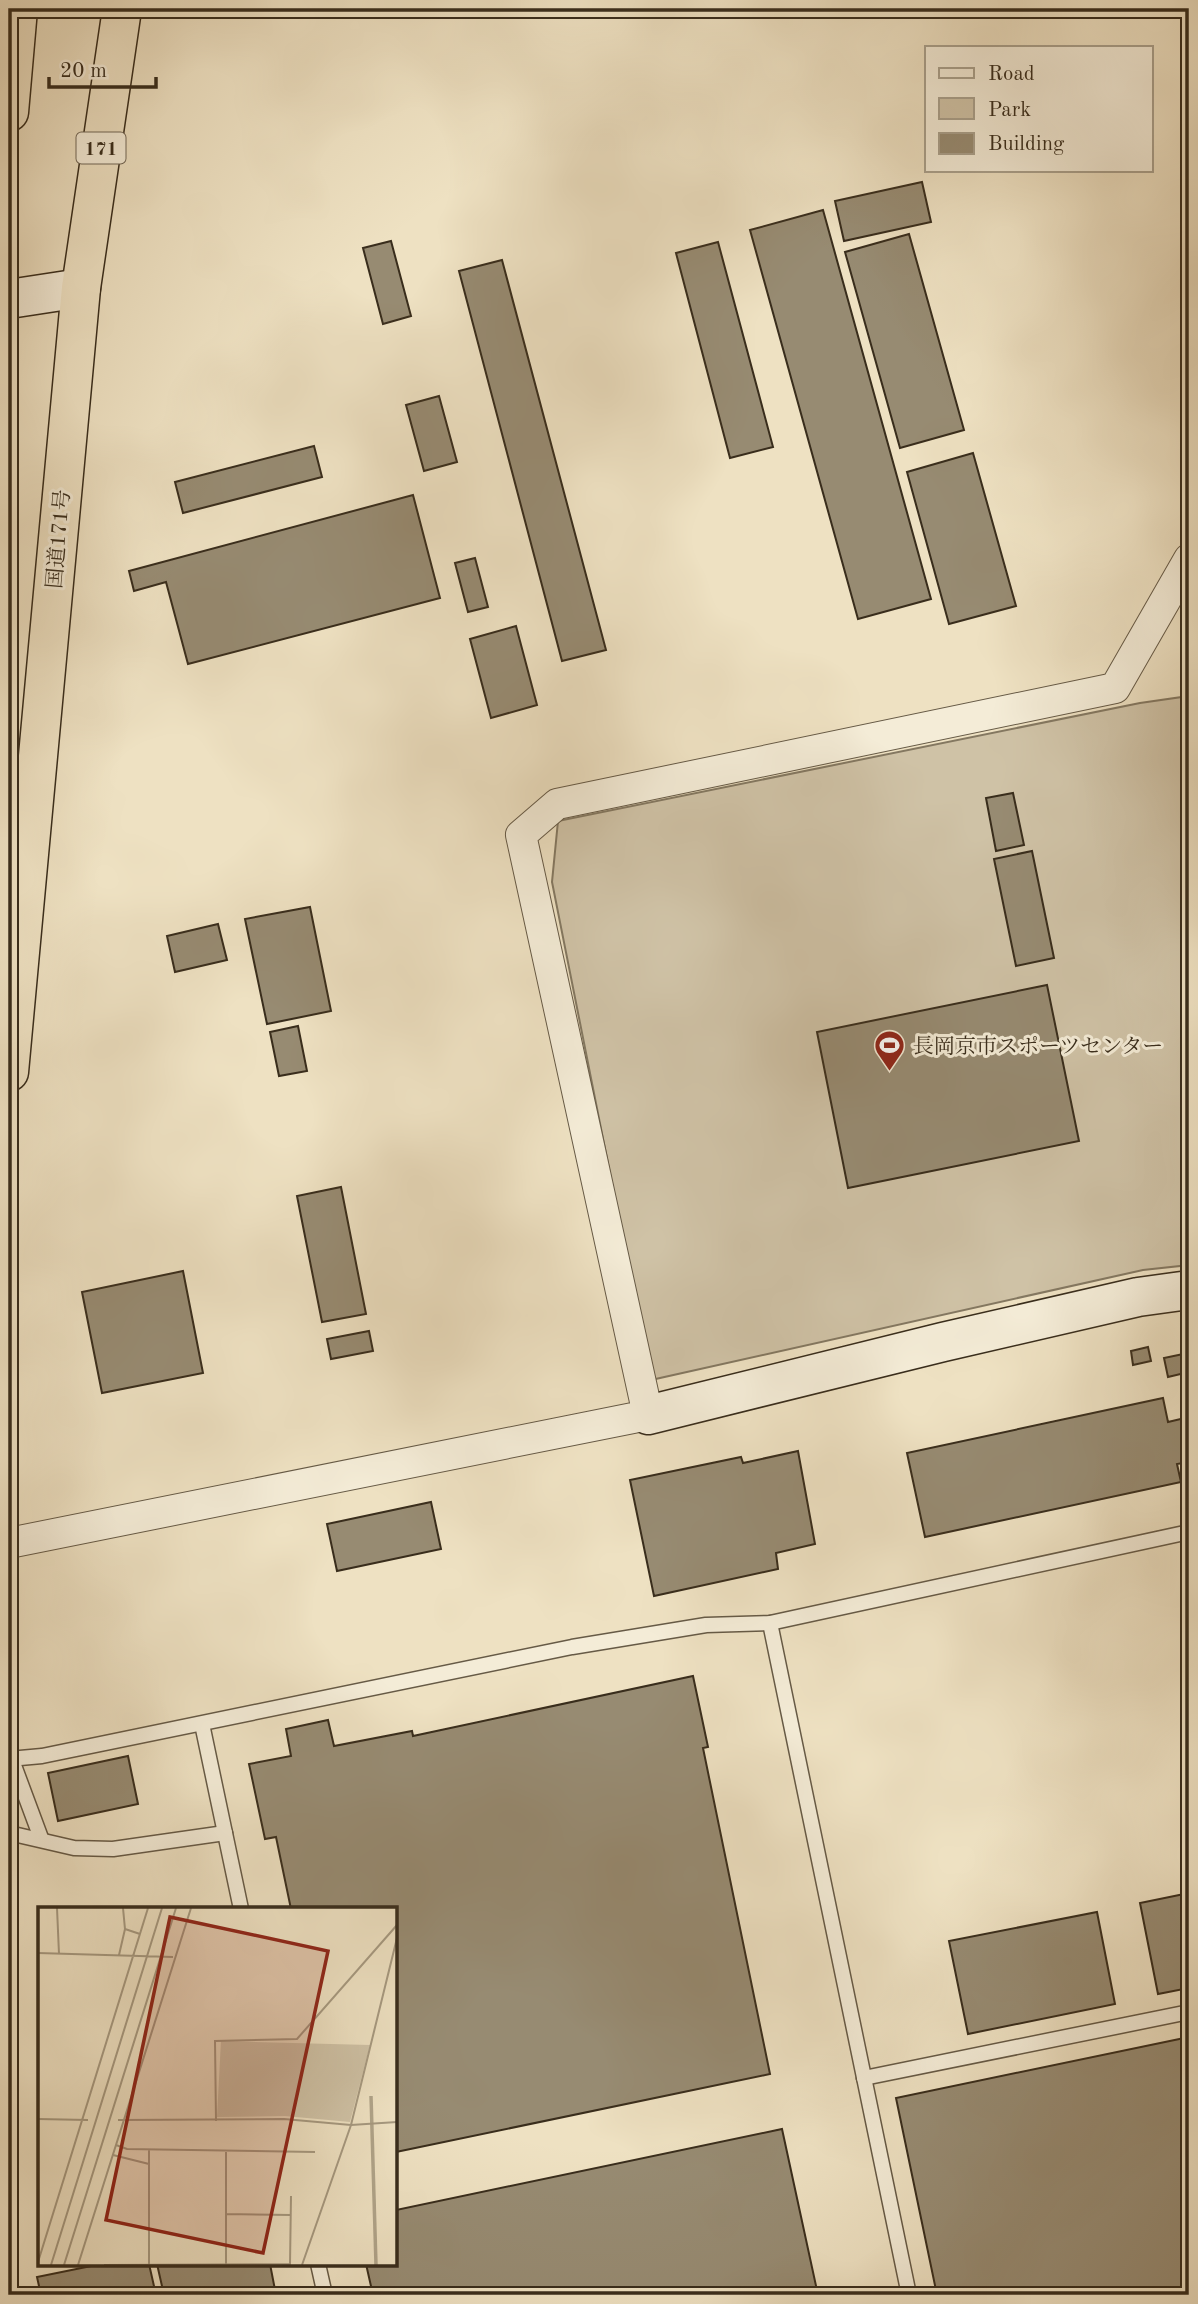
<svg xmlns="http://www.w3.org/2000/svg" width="1198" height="2304" font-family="'Old Standard TT','Noto Serif JP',serif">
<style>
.green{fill:#cfc2a6;stroke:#847861;stroke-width:2}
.building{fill:#978b72;stroke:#392d1c;stroke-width:2}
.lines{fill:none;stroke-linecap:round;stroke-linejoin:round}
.lane-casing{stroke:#665a46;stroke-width:17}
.street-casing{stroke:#665a46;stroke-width:32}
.secondary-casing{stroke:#392d1c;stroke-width:41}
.highway-casing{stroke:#392d1c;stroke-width:41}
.lane{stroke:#f4ecd7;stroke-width:14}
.street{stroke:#f4ecd7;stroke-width:30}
.secondary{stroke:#f4ecd7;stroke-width:38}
.highway{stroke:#eee1c2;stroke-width:38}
.labels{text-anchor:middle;stroke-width:6;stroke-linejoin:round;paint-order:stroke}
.shield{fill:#f4ecd7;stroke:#716654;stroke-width:2}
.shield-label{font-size:19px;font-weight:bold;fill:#392d1c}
.street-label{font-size:21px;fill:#392d1c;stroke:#f4ecd7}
.poi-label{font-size:21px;fill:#392d1c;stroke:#f4ecd7;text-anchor:start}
.inset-river{fill:none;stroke:#b0a48a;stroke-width:3.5}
.inset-road{fill:none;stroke:#a69980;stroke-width:2}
.view{fill:#8f2418;fill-opacity:0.15;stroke:#8f2418;stroke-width:3.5}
.inset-edge{fill:none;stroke:#392d1c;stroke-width:3.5}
</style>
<rect width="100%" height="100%" fill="#eee1c2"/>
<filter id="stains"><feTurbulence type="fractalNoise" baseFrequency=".00286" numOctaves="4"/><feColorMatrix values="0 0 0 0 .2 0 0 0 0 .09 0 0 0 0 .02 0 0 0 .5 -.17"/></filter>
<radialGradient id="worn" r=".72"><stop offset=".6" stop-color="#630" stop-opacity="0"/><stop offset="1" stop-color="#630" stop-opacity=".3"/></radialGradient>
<!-- green -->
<path class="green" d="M1189 696V1265L1143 1270 651 1380 552 882 558 821 1140 703Z"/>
<!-- building -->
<g class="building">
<path d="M922 182 931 222 844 241 835 201Z"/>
<path d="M823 210 931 599 858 619 750 230Z"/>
<path d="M909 234 964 430 900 448 845 252Z"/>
<path d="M391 241 411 316 383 324 363 248Z"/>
<path d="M718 242 773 447 730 458 676 253Z"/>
<path d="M502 260 606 650 562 661 459 271Z"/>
<path d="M439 396 457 462 424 471 406 405Z"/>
<path d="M314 446 322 477 183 513 175 482Z"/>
<path d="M973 453 1016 606 949 624 907 472Z"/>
<path d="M413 495 440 598 188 664 166 582 134 591 129 571Z"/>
<path d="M475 558 488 607 468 612 455 563Z"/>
<path d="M516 626 537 705 491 718 470 639Z"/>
<path d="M1013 793 1024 845 996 851 986 798Z"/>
<path d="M1032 851 1054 958 1016 966 994 859Z"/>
<path d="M310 907 331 1011 267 1024 245 919Z"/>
<path d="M218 924 227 960 175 972 167 936Z"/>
<path d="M1047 985 1079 1141 848 1188 817 1032Z"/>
<path d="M298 1026 307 1071 279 1076 270 1032Z"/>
<path d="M341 1187 366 1314 322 1322 297 1196Z"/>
<path d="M183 1271 203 1373 102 1393 82 1292Z"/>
<path d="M369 1331 373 1351 331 1359 327 1339Z"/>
<path d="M1148 1347 1151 1361 1133 1365 1131 1351Z"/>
<path d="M1188 1353 1189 1372 1168 1377 1164 1358Z"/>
<path d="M1163 1398 1168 1422 1189 1417V1462L1177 1464 1181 1482 925 1537 907 1453Z"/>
<path d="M798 1451 815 1544 776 1553 778 1569 654 1596 630 1480 741 1457 743 1463Z"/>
<path d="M431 1502 441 1549 337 1571 327 1524Z"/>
<path d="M693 1676 708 1747 703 1748 770 2074 396 2152V1909H291L276 1837 265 1839 249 1764 291 1756 286 1729 328 1720 334 1746 412 1731 413 1736Z"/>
<path d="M128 1756 138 1804 58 1821 48 1773Z"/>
<path d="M1189 1893V1988L1158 1994 1140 1903Z"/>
<path d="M1097 1912 1115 2004 968 2034 949 1941Z"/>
<path d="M1189 2037V2295H937L896 2098Z"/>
<path d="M782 2129 818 2295H373L366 2264H396V2210Z"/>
<path d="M101 2264H149L156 2295H41L37 2277Z"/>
<path d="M157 2264H270L276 2295H164Z"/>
</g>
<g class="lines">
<defs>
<g id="lane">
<path d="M770 1623 909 2295"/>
<path d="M202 1724 241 1909"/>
<path d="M9 1759 42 1756 572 1647 706 1625 770 1623 1189 1532"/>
<path d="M12 1760 41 1838"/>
<path d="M9 1833 74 1848 113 1849 225 1833"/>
<path d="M864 2078 1189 2012"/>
<path d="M318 2264 325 2295"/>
</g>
<path id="street" d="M9 1543 648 1415 521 835 557 804 1115 688 1189 559"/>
<g id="secondary">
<path d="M9 299 81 288"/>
<path d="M648 1415 943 1342 1138 1297 1189 1290"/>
</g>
<g id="highway">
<path d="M9 112 18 9"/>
<path d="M9 1072 81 288 122 9"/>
</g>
</defs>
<!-- lane casing -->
<use href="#lane" class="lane-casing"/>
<!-- street casing -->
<use href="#street" class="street-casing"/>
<!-- secondary casing -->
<use href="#secondary" class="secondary-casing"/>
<!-- highway casing -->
<use href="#highway" class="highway-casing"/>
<!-- lane -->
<use href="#lane" class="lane"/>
<!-- street -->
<use href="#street" class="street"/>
<!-- secondary -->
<use href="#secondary" class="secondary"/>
<!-- highway -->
<use href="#highway" class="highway"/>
</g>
<!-- icons -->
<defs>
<symbol id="stadium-pin" viewBox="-11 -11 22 30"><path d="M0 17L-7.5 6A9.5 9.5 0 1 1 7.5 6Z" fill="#8f2418" stroke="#f4ecd7"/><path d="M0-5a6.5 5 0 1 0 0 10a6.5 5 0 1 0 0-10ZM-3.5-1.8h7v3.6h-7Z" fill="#fff"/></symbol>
</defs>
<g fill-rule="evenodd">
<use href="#stadium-pin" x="872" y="1028" width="35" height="47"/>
</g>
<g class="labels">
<!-- shield labels -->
<rect class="shield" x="76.5" y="132.5" width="49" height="31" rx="5"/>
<g class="shield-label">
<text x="101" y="155">171</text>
</g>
<!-- street labels -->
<g class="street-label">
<text transform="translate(58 539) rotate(-85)" y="7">国道171号</text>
</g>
<!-- poi labels -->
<g class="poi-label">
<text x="913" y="1053">長岡京市スポーツセンター</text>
</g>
</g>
<!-- overview -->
<g transform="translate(38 1907)">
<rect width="359" height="359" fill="#eee1c2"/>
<path d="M183 134 332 138 312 215 247 209 179 210Z" fill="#cfc2a6"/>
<path class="inset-river" d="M333 189 338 358"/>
<path class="inset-road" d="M19 1 21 47M85 1 87 22 102 27M0 46 135 50M81 48 87 22M0 212 50 213M80 213 246 212 313 218 359 215M178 214 177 134 259 132 359 18M78 238 89 242 277 245M111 242V358M75 248 111 257M188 307 253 308M0 355 110 1M188 357V245M13 358 124 1M26 358 138 1M40 358 153 1M66 358 252 357 253 289M264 358 313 218 359 31"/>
<path class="view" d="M132 10 290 44 225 346 68 313Z"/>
<rect width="359" height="359" class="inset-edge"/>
</g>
<!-- margin -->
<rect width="1198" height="2304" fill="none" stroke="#eee1c2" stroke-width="35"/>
<rect x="10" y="10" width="1177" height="2283" fill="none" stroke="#392d1c" stroke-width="3.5"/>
<rect x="18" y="18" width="1163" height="2269" fill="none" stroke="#392d1c" stroke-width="2"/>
<!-- legend -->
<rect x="925" y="46" width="228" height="126" fill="#f4ecd7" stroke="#a9a08c" stroke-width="2"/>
<rect x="939" y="68" width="35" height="10" fill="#f4ecd7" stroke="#a9a08c" stroke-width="2"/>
<text x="988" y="80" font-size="21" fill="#392d1c">Road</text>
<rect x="939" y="98" width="35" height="21" fill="#cfc2a6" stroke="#a9a08c" stroke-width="2"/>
<text x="988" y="116" font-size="21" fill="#392d1c">Park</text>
<rect x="939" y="133" width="35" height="21" fill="#978b72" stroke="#a9a08c" stroke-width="2"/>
<text x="988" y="150" font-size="21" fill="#392d1c">Building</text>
<!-- scale -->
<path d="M49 77v10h107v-10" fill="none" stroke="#392d1c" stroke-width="3.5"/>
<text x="60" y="77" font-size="21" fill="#392d1c" stroke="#f4ecd7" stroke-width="5" paint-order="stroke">20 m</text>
<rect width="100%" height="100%" filter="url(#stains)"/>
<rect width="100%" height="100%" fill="url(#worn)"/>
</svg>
